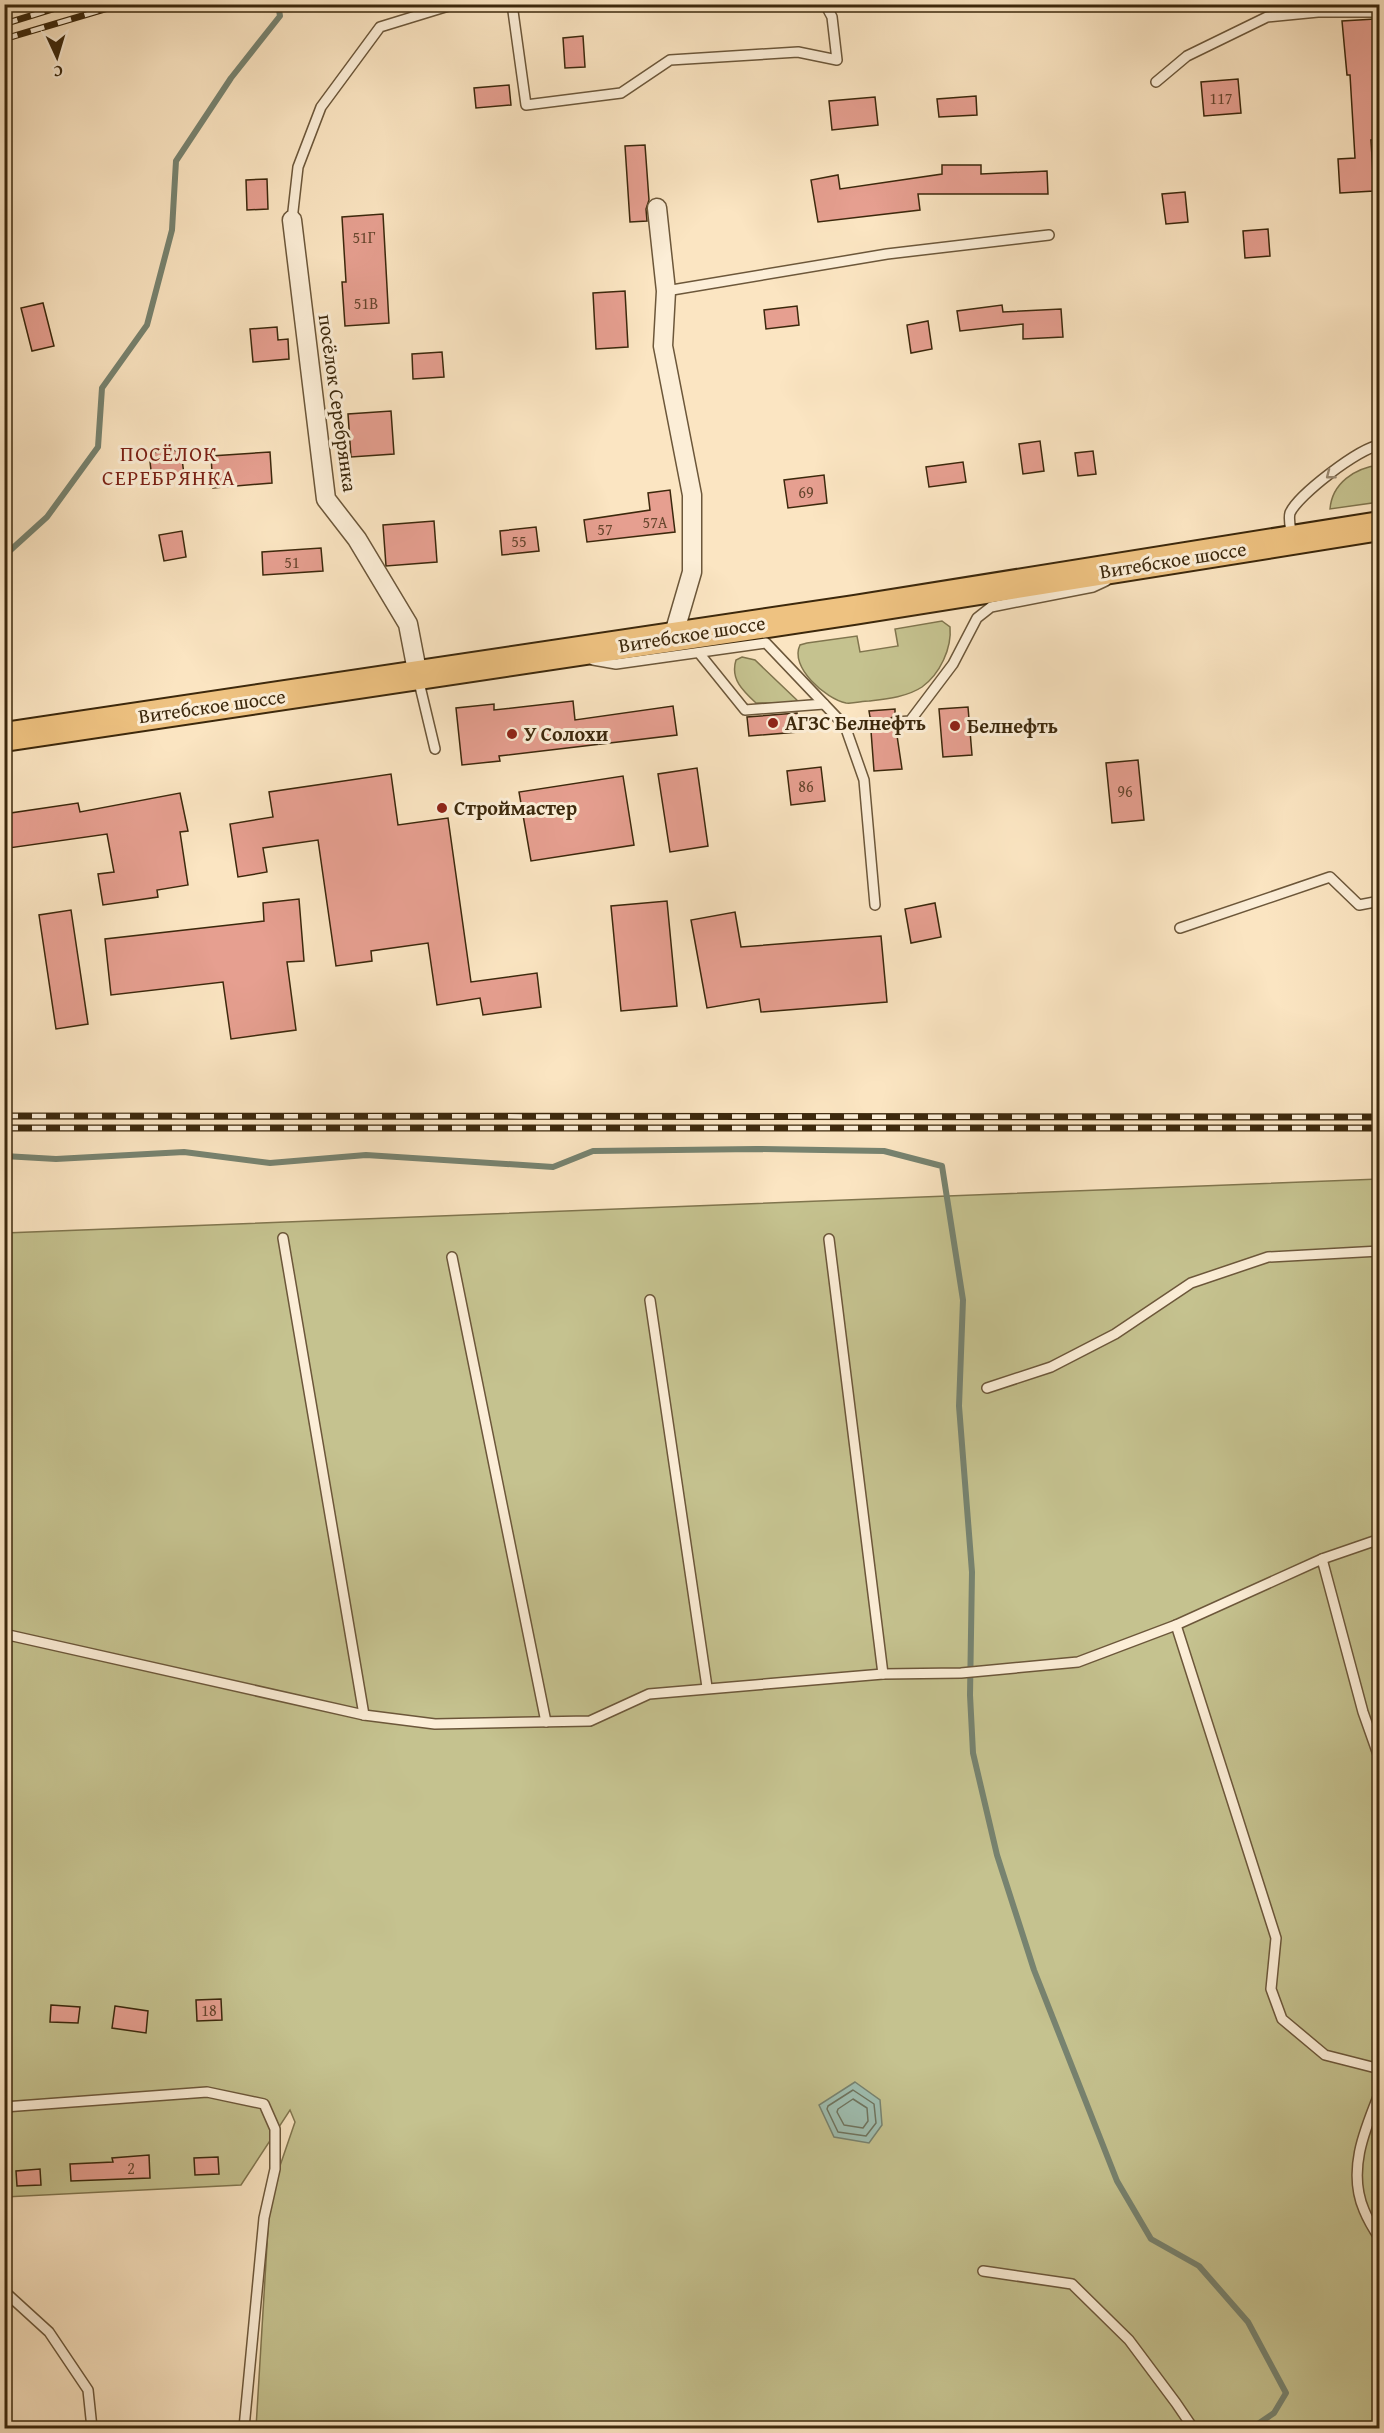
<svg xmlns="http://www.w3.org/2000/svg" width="1384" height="2433" font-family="'Gentium Book Plus',serif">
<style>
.green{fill:#c5c28f;stroke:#80754e;stroke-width:1.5}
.water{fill:#9fbfb2;stroke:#778370;stroke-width:1.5}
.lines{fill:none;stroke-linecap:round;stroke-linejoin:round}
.shore{stroke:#6e745f;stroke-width:1.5}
.stream{stroke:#778370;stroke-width:6}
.building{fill:#e69f90;stroke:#3c280c;stroke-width:1.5}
.service-casing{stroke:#6c573a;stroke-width:12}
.minor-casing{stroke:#6c573a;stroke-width:21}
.primary-casing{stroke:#3c280c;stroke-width:32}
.service{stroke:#fceed7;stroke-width:9}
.minor{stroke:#fceed7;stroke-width:18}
.primary{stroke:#eec281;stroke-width:28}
.rail-casing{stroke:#3c280c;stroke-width:7}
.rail{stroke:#fceed7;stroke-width:4.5;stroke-dasharray:14;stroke-linecap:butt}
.oneway{stroke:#9c8b72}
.poi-dot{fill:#8f2418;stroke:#fceed7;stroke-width:2}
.labels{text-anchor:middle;stroke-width:6;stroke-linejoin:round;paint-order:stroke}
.number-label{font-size:16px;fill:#66462d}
.street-label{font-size:20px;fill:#3c280c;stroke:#fceed7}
.poi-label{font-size:20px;font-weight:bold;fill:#3c280c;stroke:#fceed7;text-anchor:start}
.neighbourhood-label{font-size:21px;letter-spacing:1.5px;fill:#7a1f14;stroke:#fceed7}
</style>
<rect width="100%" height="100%" fill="#fbe5c2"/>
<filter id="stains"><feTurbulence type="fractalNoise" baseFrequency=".00333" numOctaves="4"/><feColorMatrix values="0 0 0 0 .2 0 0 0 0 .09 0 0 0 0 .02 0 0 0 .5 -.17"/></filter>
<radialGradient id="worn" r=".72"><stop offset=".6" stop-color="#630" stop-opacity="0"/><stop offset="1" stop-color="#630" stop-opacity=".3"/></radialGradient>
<!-- green -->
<g class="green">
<path d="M1379 465V502L1330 509C1332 483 1355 468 1379 465Z"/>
<path d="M942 621 950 627C952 648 940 674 922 687 907 697 886 699 869 701 862 701 853 704 846 703 826 699 789 667 800 645L807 643 857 636 860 652 898 646 895 629Z"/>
<path d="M742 657 755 660 800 703H756C743 691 730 679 736 660Z"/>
<path d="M1379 1179V2428H256L270 2195 295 2122 290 2110 241 2185 5 2197V1233Z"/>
</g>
<!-- water -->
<path class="water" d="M855 2082 880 2100 882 2125 869 2143 834 2137 819 2105Z"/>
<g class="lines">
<!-- shore -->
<g class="shore">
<path d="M853 2090 874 2104 876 2123 866 2136 838 2132 827 2109 828 2106Z"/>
<path d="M853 2099 867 2108 868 2121 863 2128 844 2125 837 2112 838 2109Z"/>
</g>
<!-- stream -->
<g class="stream">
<path d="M4 556 47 517 98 447 102 388 147 325 172 230 176 161 231 78 280 16 278 4"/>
<path d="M4 1156 56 1159 184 1152 270 1163 366 1155 553 1167 593 1151 756 1149 884 1151 942 1166 963 1300 959 1406 972 1572 970 1695 973 1753 997 1855 1034 1970 1117 2181 1151 2239 1199 2266 1248 2322 1286 2393 1274 2413 1252 2428"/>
</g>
</g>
<!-- building -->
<g class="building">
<path d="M1375 19 1380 80V140H1371L1374 191 1340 193 1338 159 1355 158 1350 75H1347L1342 21Z"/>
<path d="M583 36 585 67 565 68 563 38Z"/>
<path d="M1238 79 1241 113 1204 116 1201 82Z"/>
<path d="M509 85 511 105 476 108 474 88Z"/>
<path d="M976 96 977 115 939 117 937 99Z"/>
<path d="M875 97 878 125 832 130 829 101Z"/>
<path d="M645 145 649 200 646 209 647 221 630 222 625 146Z"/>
<path d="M942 165H981V174L1047 171 1048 194H918L920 210 818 222 811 180 838 175 840 189 942 174Z"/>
<path d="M267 179 268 209 247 210 246 180Z"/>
<path d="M1185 192 1188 222 1166 224 1162 194Z"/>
<path d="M383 214 389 323 345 326 342 282H346L342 217Z"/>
<path d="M1268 229 1270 256 1245 258 1243 231Z"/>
<path d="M625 291 628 347 596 349 593 293Z"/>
<path d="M43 303 54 346 32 351 21 308Z"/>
<path d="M1002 305 1003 312 1061 309 1063 337 1023 339V324L960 331 957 311Z"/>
<path d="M797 306 799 325 766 329 764 310Z"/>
<path d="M928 321 932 349 911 353 907 325Z"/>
<path d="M277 327 278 340 288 339 289 359 253 362 250 329Z"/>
<path d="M442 352 444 377 413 379 412 354Z"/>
<path d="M391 411 394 454 351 457 348 414Z"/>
<path d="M1040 441 1044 471 1023 474 1019 444Z"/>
<path d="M181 450 184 475 152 479 149 453Z"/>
<path d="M1093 451 1096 474 1078 476 1075 453Z"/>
<path d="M270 452 272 483 213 488 211 456Z"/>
<path d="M963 462 966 482 929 487 926 467Z"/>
<path d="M824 475 827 503 788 508 784 480Z"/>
<path d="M670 490 675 532 587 542 584 520 650 510 648 493Z"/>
<path d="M434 521 437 562 386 566 383 525Z"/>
<path d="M536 527 539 551 502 555 500 531Z"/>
<path d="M182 531 186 557 164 561 159 535Z"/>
<path d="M321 548 323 571 263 575 262 552Z"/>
<path d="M573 701 575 720 673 706 677 735 499 756 500 761 462 765 456 708 494 704V710Z"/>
<path d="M968 707 972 755 943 757 939 709Z"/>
<path d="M895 709V715L890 719 889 723 896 729 902 769 874 771 871 731 877 724 875 720 870 717 869 711Z"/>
<path d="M797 713 798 732 749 736 747 717Z"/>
<path d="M1138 760 1144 820 1112 823 1106 763Z"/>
<path d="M821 767 825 801 791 805 787 771Z"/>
<path d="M697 768 708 846 670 852 658 774Z"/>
<path d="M391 774 398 825 448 818 471 982 537 973 541 1007 483 1015 480 998 437 1005 428 943 371 951 372 961 336 966 318 840 263 848 267 872 238 877 230 824 273 817 269 792Z"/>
<path d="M623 776 634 845 531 861 519 792Z"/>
<path d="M180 793 188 831 180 832 188 885 157 890 158 897 103 905 98 874 114 872 107 834 9 848 4 814 78 803 80 812Z"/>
<path d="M299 899 304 961 287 962 296 1030 231 1039 223 982 111 995 105 939 264 921 263 903Z"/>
<path d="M667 901 677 1006 621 1011 611 906Z"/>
<path d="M935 903 941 937 911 943 905 909Z"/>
<path d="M71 910 88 1024 56 1029 39 915Z"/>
<path d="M735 912 741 947 881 936 887 1002 761 1012 759 999 707 1008 691 920Z"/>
<path d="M221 1999 222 2020 197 2021 196 2000Z"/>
<path d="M51 2005 80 2007 78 2023 50 2022Z"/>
<path d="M115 2006 148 2011 146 2033 112 2028Z"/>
<path d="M149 2155 150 2178 71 2181 70 2164 113 2162 112 2158Z"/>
<path d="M218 2157 219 2174 195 2175 194 2158Z"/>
<path d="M40 2169 41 2185 17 2186 16 2171Z"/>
</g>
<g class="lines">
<defs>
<g id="service">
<path d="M512 4 526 105 621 93 670 60 798 52 837 60 832 17 825 4"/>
<path d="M1156 82 1187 56 1267 17 1318 12H1380"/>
<path d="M292 220 298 167 321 107 380 27 455 4"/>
<path d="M666 291 887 254 1049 235"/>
<path d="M1292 537C1291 529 1288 520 1290 513 1298 495 1359 448 1380 445"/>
<path d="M699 653 745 710 824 704"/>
<path d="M593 660 616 664 766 643 845 726 870 724"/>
<path d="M418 678 435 749"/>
<path d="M896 722 910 721 953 664 977 618 991 607 1093 587 1106 581"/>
<path d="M845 726 864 780 875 905"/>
<path d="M1180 928 1330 877 1359 905 1380 901"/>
<path d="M283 1238 364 1715"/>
<path d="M829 1239 883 1674"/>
<path d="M452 1257 546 1722"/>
<path d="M650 1300 707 1687"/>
<path d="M987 1388 1051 1367 1115 1334 1191 1283 1268 1257 1380 1251"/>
<path d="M1322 1559 1363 1712 1380 1760"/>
<path d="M1176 1625 1276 1938 1271 1989 1282 2019 1325 2055 1380 2069"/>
<path d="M4 1634 364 1715 435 1724 590 1721 649 1694 883 1674 961 1673 1078 1662 1176 1625 1322 1559 1380 1539"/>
<path d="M1380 2092C1365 2129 1347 2170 1364 2210 1368 2220 1374 2230 1380 2239"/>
<path d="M4 2107 207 2092 264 2104 275 2129V2169L264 2218 244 2428"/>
<path d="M983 2271 1072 2284 1129 2340 1176 2403 1193 2428"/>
<path d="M4 2291 49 2332 88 2390 92 2428"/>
</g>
<g id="minor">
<path d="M657 208 666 291 663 346 692 495V572L673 637"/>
<path d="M292 220 326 499 357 539 408 624 418 676"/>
</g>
<path id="primary" d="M4 737 854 610 1380 526"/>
</defs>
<!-- service casing -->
<use href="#service" class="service-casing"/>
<!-- minor casing -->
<use href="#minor" class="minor-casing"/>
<!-- primary casing -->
<use href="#primary" class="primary-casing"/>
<!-- service -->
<use href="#service" class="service"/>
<!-- minor -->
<use href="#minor" class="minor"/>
<!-- primary -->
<use href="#primary" class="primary"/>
<defs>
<g id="rail">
<path d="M4 24 69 4"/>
<path d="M4 39 122 4"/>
<path d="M4 1116 1380 1117"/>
<path d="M4 1128H1380"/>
</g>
</defs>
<!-- rail casing -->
<use href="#rail" class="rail-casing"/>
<!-- rail -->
<use href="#rail" class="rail"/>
</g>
<!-- one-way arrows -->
<defs><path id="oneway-chevron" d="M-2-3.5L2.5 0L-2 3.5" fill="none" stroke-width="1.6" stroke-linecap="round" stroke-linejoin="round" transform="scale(1.5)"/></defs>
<use class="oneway" href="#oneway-chevron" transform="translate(1330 475) rotate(142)"/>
<!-- markers -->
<g class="poi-dot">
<circle cx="773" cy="723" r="6"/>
<circle cx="955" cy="726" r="6"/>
<circle cx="512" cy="734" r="6"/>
<circle cx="442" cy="808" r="6"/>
</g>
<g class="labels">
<!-- number labels -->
<g class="number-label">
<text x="1221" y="104">117</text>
<text x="364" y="243">51Г</text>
<text x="366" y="309">51В</text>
<text x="806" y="498">69</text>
<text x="655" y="528">57А</text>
<text x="605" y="535">57</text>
<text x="519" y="547">55</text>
<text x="292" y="568">51</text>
<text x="806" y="792">86</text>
<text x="1125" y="797">96</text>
<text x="209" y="2016">18</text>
<text x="131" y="2174">2</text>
</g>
<!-- street labels -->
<g class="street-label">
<text transform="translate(338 403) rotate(82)" y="7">посёлок Серебрянка</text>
<text transform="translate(1173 560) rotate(-9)" y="7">Витебское шоссе</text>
<text transform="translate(692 634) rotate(-9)" y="7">Витебское шоссе</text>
<text transform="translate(212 706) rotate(-8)" y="7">Витебское шоссе</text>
</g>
<!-- poi labels -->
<g class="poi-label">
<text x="785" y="730">АГЗС Белнефть</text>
<text x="967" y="733">Белнефть</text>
<text x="524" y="741">У Солохи</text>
<text x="454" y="815">Строймастер</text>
</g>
<!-- neighbourhood labels -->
<g class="neighbourhood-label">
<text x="169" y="461">ПОСЁЛОК<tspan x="169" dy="24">СЕРЕБРЯНКА</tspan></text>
</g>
</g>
<!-- margin -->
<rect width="1384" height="2433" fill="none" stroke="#fbe5c2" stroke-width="24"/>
<rect x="6" y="6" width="1372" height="2421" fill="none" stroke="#3c280c" stroke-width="3"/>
<rect x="12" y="12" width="1360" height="2409" fill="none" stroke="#3c280c" stroke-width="1.5"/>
<!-- north arrow -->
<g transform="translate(57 57) rotate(176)" stroke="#fceed7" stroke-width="4.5" paint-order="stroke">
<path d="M0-4.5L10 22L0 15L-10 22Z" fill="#3c280c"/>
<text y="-9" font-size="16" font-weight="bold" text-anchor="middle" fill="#3c280c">С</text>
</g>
<rect width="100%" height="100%" filter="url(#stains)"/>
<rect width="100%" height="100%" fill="url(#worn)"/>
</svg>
